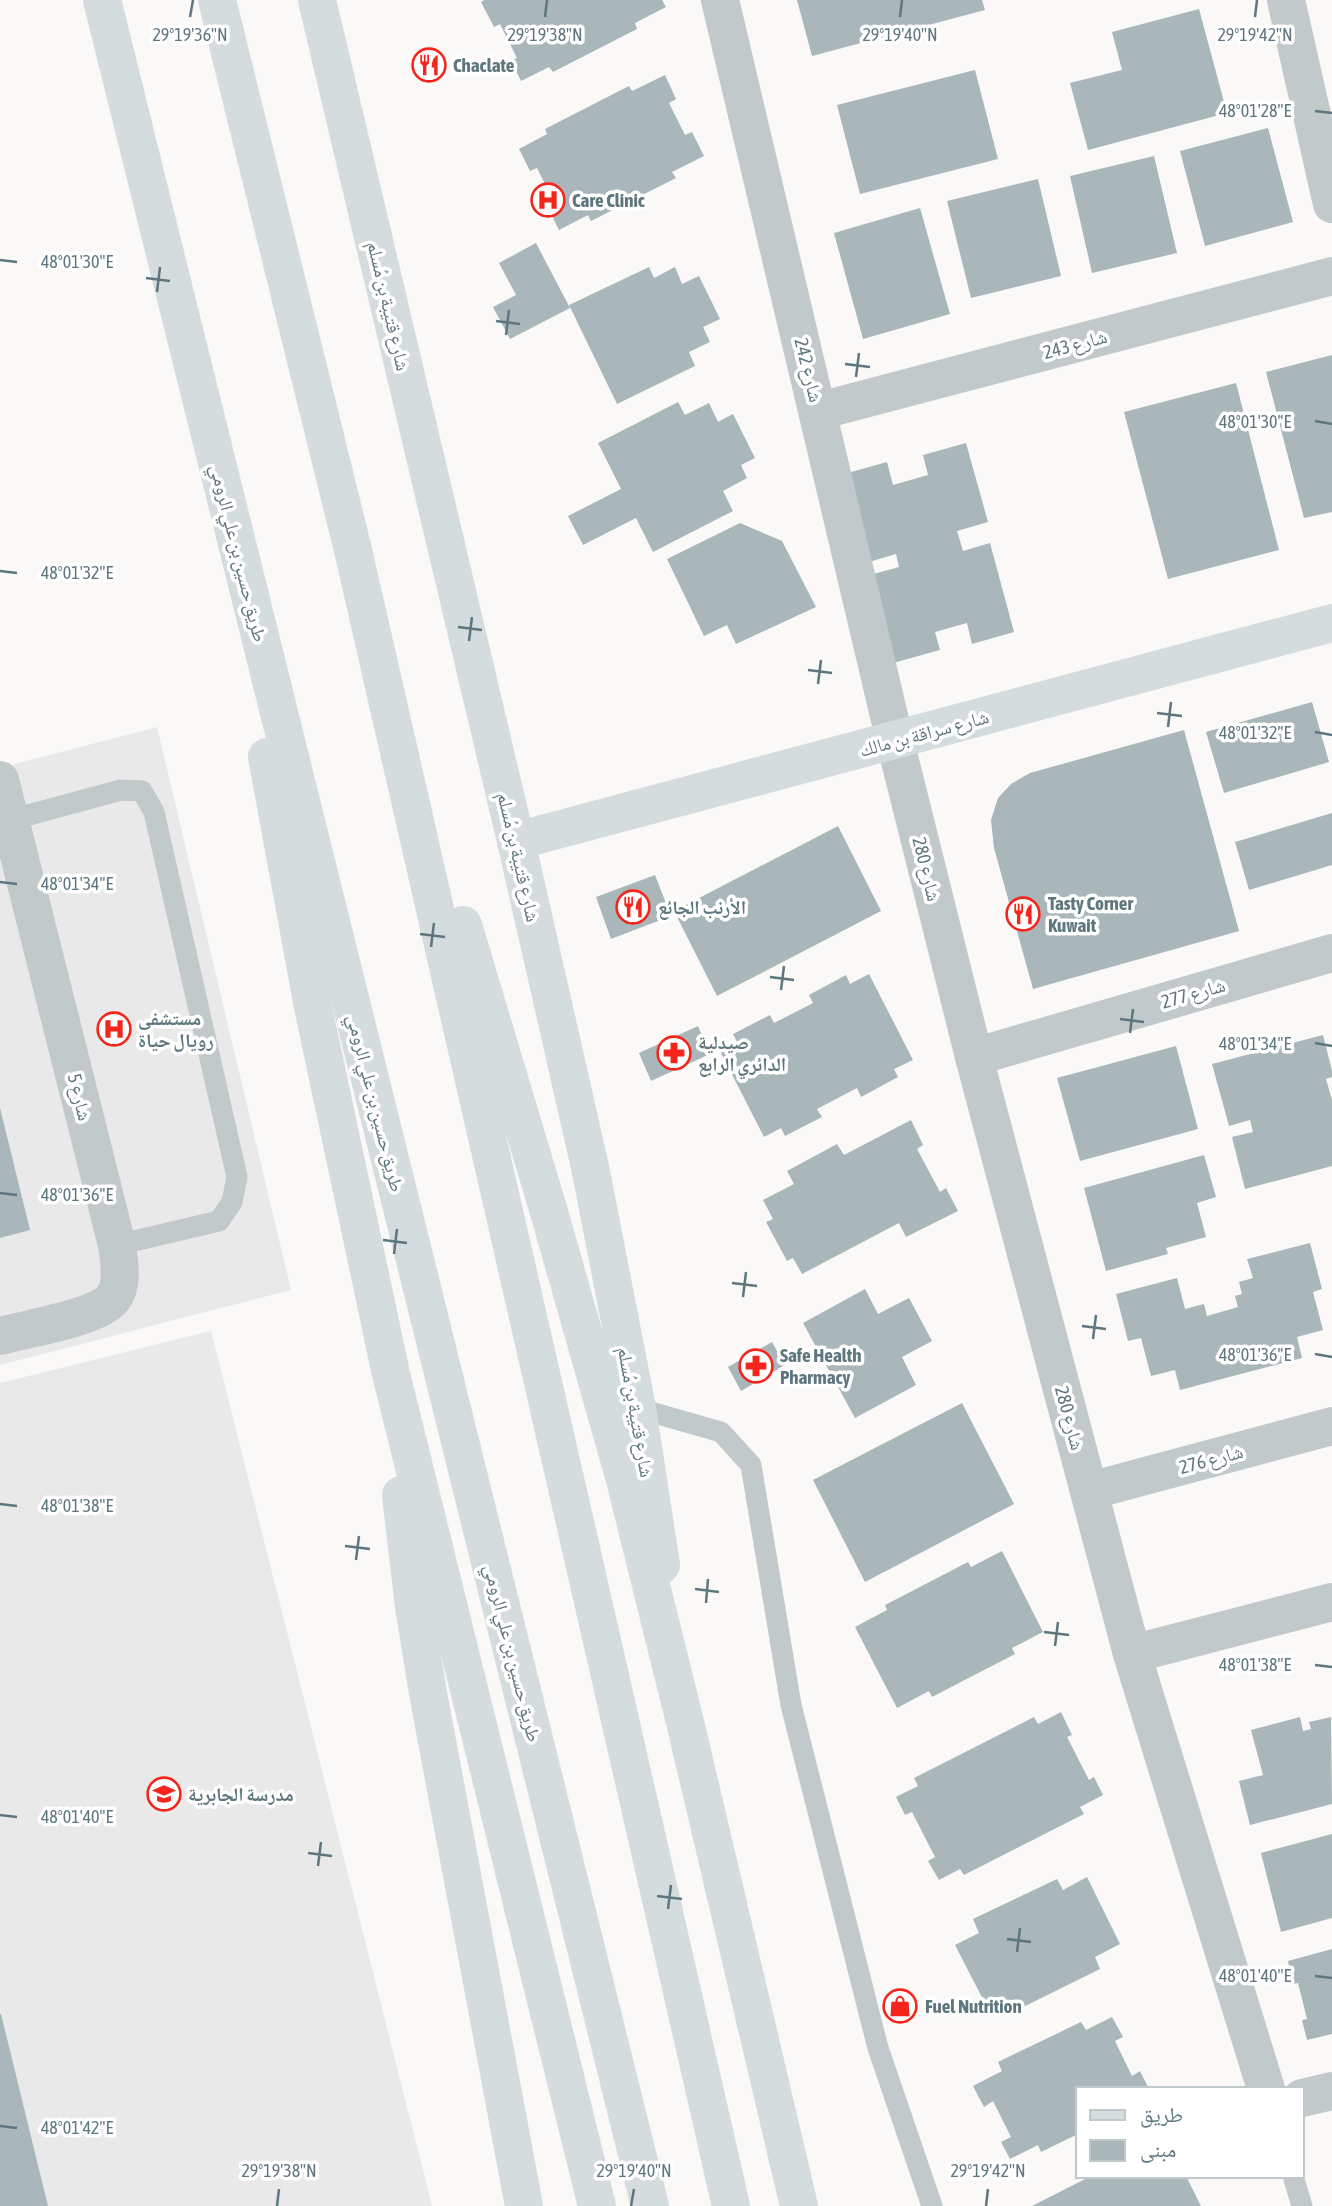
<svg xmlns="http://www.w3.org/2000/svg" width="1332" height="2206" font-family="'Asap Condensed','Noto Naskh Arabic',sans-serif">
<style>
.built{fill:#e8e9e8}
.building{fill:#a9b6ba}
.lines{fill:none;stroke-linecap:round;stroke-linejoin:round}
.lane{stroke:#c2c9cb;stroke-width:21}
.street{stroke:#c2c9cb;stroke-width:38}
.secondary{stroke:#d5dcde;stroke-width:38}
.highway{stroke:#d5dcde;stroke-width:38}
.ticks{fill:none;stroke:#5e777f;stroke-width:2.5}
.labels{text-anchor:middle;stroke-width:7;stroke-linejoin:round;paint-order:stroke}
.poi-label{font-size:19px;font-weight:bold;fill:#5e777f;stroke:#fff;text-anchor:start}
.street-label{font-size:19px;fill:#5e777f;stroke:#fff}
.ticks-label{font-size:18px;text-anchor:middle;fill:#5e777f;stroke:#fff;stroke-width:7;stroke-linejoin:round;paint-order:stroke}
</style>
<rect width="100%" height="100%" fill="#faf9f7"/>
<!-- built -->
<g class="built">
<path d="M157 727 291 1290 0 1365V768Z"/>
<path d="M211 1331 432 2206H0V1383Z"/>
</g>
<!-- building -->
<g class="building">
<path d="M484 0H662L666 7 635 23 637 29 553 72 549 67 521 81 511 61 517 58 500 24 494 27 481 2Z"/>
<path d="M797 0H982L985 10 812 56Z"/>
<path d="M1199 9 1227 113 1088 150 1070 83 1122 70 1112 32Z"/>
<path d="M975 70 998 159 860 194 837 105Z"/>
<path d="M665 75 676 99 669 103 685 135 692 132 704 156 672 172 676 178 591 221 588 215 559 230 548 208 555 204 537 168 530 171 519 149 547 134 545 129 629 86 632 91Z"/>
<path d="M1268 128 1293 222 1205 246 1180 151Z"/>
<path d="M1154 156 1177 253 1092 273 1070 176Z"/>
<path d="M1038 179 1061 276 971 298 947 201Z"/>
<path d="M920 208 950 314 863 339 834 233Z"/>
<path d="M536 243 570 308 510 339 493 307 516 295 499 263Z"/>
<path d="M649 267 654 278 675 267 682 284 699 276 720 319 703 327 710 342 689 352 695 366 617 404 569 305Z"/>
<path d="M1332 355V512L1304 518 1266 372Z"/>
<path d="M1236 383 1279 550 1168 579 1124 412Z"/>
<path d="M678 402 685 415 709 403 718 422 733 414 755 458 741 465 747 478 723 491 733 511 653 552 636 518 583 545 568 516 621 489 598 443Z"/>
<path d="M966 443 988 522 957 531 963 551 990 543 1014 632 972 644 967 623 935 632 940 650 893 663 870 575 899 567 896 554 869 562 844 474 887 462 893 485 928 475 923 455Z"/>
<path d="M740 523 782 541 816 607 736 644 727 625 704 636 667 559Z"/>
<path d="M1312 702 1329 762 1224 793 1206 732Z"/>
<path d="M1184 730 1239 931 1033 989 994 848 991 820 998 798 1011 784 1030 773Z"/>
<path d="M1332 813V865L1249 890 1235 842Z"/>
<path d="M838 826 881 911 717 996 674 911Z"/>
<path d="M655 875 671 916 611 939 596 897Z"/>
<path d="M869 974 913 1060 894 1069 898 1077 861 1097 857 1088 817 1109 822 1117 785 1136 781 1128 764 1137 720 1051 737 1042 733 1034 770 1015 774 1023 813 1003 809 995 846 975 850 984Z"/>
<path d="M698 1026 710 1054 651 1081 639 1053Z"/>
<path d="M1323 1035 1332 1071V1077L1326 1079 1332 1100V1166L1245 1189 1232 1137 1253 1132 1250 1120 1229 1126 1212 1064Z"/>
<path d="M1176 1046 1198 1129 1080 1161 1057 1078Z"/>
<path d="M0 1108 30 1230 0 1238Z"/>
<path d="M911 1120 923 1145 917 1149 940 1192 946 1188 958 1211 906 1237 899 1223 802 1274 793 1258 787 1261 766 1222 773 1219 763 1200 794 1184 787 1171 837 1144 844 1155Z"/>
<path d="M1204 1155 1216 1197 1197 1203 1206 1237 1166 1248 1168 1254 1106 1271 1084 1188Z"/>
<path d="M1310 1243 1322 1289 1313 1292 1323 1330 1297 1337 1302 1358 1180 1390 1175 1370 1151 1376 1141 1338 1128 1341 1116 1294 1177 1278 1185 1309 1204 1304 1207 1316 1238 1307 1235 1296 1242 1294 1239 1282 1253 1278 1247 1259Z"/>
<path d="M865 1289 878 1314 909 1298 932 1341 902 1357 916 1385 855 1418 803 1323Z"/>
<path d="M772 1342 785 1365 741 1391 728 1367Z"/>
<path d="M962 1403 1014 1504 865 1582 813 1480Z"/>
<path d="M1002 1551 1043 1632 1012 1648 1015 1654 932 1697 929 1691 897 1708 855 1627 887 1610 885 1605 968 1562 971 1567Z"/>
<path d="M1061 1712 1072 1735 1067 1737 1089 1780 1094 1777 1103 1795 1080 1807 1084 1814 964 1875 960 1869 939 1880 928 1861 935 1857 912 1812 905 1815 896 1797 918 1786 914 1778 1034 1717 1038 1724Z"/>
<path d="M1300 1717 1303 1731 1311 1729 1309 1722 1331 1717 1332 1804 1250 1825 1239 1781 1263 1775 1251 1730Z"/>
<path d="M1332 1834V1918L1281 1932 1261 1853Z"/>
<path d="M1087 1877 1120 1944 1095 1957 1100 1969 1017 2010 1012 2000 989 2011 955 1945 979 1933 973 1919 1057 1879 1063 1890Z"/>
<path d="M1332 1949V2034L1307 2040 1302 2020 1307 2019 1298 1983 1293 1984 1288 1961Z"/>
<path d="M0 2014H1L48 2206H0Z"/>
<path d="M1112 2017 1123 2037 1115 2041 1132 2076 1140 2071 1149 2089H1078V2134L1041 2152 1038 2145 1010 2159 1001 2142 1011 2137 993 2101 984 2107 973 2086 1002 2071 998 2062 1081 2022 1086 2030Z"/>
<path d="M1091 2176H1186L1201 2206H1032Z"/>
</g>
<g class="lines">
<!-- lane -->
<g class="lane">
<path d="M10 820 121 790 142 791 154 812 237 1177 232 1202 219 1221 117 1245"/>
<path d="M637 1408 721 1432 751 1465 791 1705 878 2048 932 2206"/>
<path d="M1293 2176 1302 2206"/>
</g>
<!-- street -->
<g class="street">
<path d="M720 0 895 741 974 1057 1132 1654 1266 2089"/>
<path d="M1286 0 1332 204"/>
<path d="M819 411 1332 276"/>
<path d="M0 780 117 1245C119 1261 124 1284 113 1298 98 1318 25 1329 0 1336"/>
<path d="M974 1057 1332 953"/>
<path d="M1089 1491 1332 1426"/>
<path d="M1132 1654 1332 1602"/>
<path d="M1302 2098 1332 2091"/>
</g>
<!-- secondary -->
<g class="secondary">
<path d="M317 0 516 841 590 1167 637 1408 661 1565"/>
<path d="M516 841 1332 623"/>
</g>
<!-- highway -->
<g class="highway">
<path d="M102 0 650 2206"/>
<path d="M217 0 353 550 731 2206"/>
<path d="M267 757 313 1007 391 1374 597 2206"/>
<path d="M463 925 549 1212 624 1476 685 1722 799 2206"/>
<path d="M401 1495 414 1607 428 1693 524 2206"/>
</g>
</g>
<!-- ticks -->
<path class="ticks" d="M190 17 193 0M545 17 547 0M900 17 902 0M1255 17 1257 0M1315 111 1332 113M0 260 17 262M146 278 170 281M157 292 160 267M496 321 520 324M506 335 509 310M845 364 870 367M856 377 859 353M1315 421 1332 424M0 571 17 573M458 627 482 630M469 641 472 617M808 670 832 673M818 684 821 660M1157 713 1182 716M1168 727 1171 702M1315 732 1332 735M0 882 17 884M420 934 445 937M431 947 434 923M770 977 794 980M781 990 784 966M1120 1019 1144 1022M1130 1033 1133 1009M1315 1043 1332 1046M0 1193 17 1195M383 1240 407 1243M394 1254 397 1229M732 1283 757 1286M743 1297 746 1272M1082 1326 1106 1329M1093 1339 1096 1315M1315 1354 1332 1357M0 1504 17 1506M345 1546 370 1549M356 1560 359 1536M695 1589 719 1592M706 1603 708 1579M1044 1632 1069 1635M1055 1646 1058 1622M1315 1665 1332 1667M0 1815 17 1817M308 1853 332 1856M318 1866 321 1842M657 1896 682 1899M668 1909 671 1885M1007 1939 1031 1942M1017 1952 1020 1928M1315 1976 1332 1978M0 2126 17 2128M277 2206 279 2189M631 2206 634 2189M986 2206 988 2189"/>
<!-- icons -->
<defs>
<symbol id="restaurant-ring" viewBox="-11 -11 22 22"><circle r="9.5" fill="#fff" stroke="#f5251c" stroke-width="1.5"/><path d="M-5-6h1v4h1v-4h1v4h1v-4h1v5L-1.5 .5V6h-2V.5L-5-1ZM5-6V6H3V1.5H1.5Q1.5-4 5-6Z" fill="#f5251c"/></symbol>
<symbol id="hospital-ring" viewBox="-11 -11 22 22"><circle r="9.5" fill="#fff" stroke="#f5251c" stroke-width="1.5"/><path d="M-5-5h3v3.5h4V-5h3V5h-3V1.5h-4V5h-3Z" fill="#f5251c"/></symbol>
<symbol id="pharmacy-ring" viewBox="-11 -11 22 22"><circle r="9.5" fill="#fff" stroke="#f5251c" stroke-width="1.5"/><path d="M-2-6h4v4h4v4h-4v4h-4v-4h-4v-4h4Z" fill="#f5251c"/></symbol>
<symbol id="school-ring" viewBox="-11 -11 22 22"><circle r="9.5" fill="#fff" stroke="#f5251c" stroke-width="1.5"/><path d="M0-5L7-2L0 1L-7-2ZM-4 1L0 2.5L4 1V4Q0 6-4 4Z" fill="#f5251c"/></symbol>
<symbol id="shop-ring" viewBox="-11 -11 22 22"><circle r="9.5" fill="#fff" stroke="#f5251c" stroke-width="1.5"/><path d="M-5-2.5h2.3a2.7 3.5 0 0 1 5.4 0H5L5.5 6h-11ZM-1.5-2.5h3a1.5 2.3 0 0 0-3 0Z" fill="#f5251c"/></symbol>
</defs>
<g fill-rule="evenodd">
<use href="#restaurant-ring" x="410" y="46" width="38" height="38"/>
<use href="#hospital-ring" x="529" y="181" width="38" height="38"/>
<use href="#restaurant-ring" x="614" y="888" width="38" height="38"/>
<use href="#restaurant-ring" x="1004" y="895" width="38" height="38"/>
<use href="#hospital-ring" x="95" y="1010" width="38" height="38"/>
<use href="#pharmacy-ring" x="655" y="1034" width="38" height="38"/>
<use href="#pharmacy-ring" x="737" y="1347" width="38" height="38"/>
<use href="#school-ring" x="145" y="1775" width="38" height="38"/>
<use href="#shop-ring" x="881" y="1987" width="38" height="38"/>
</g>
<g class="labels">
<!-- poi labels -->
<g class="poi-label">
<text x="453" y="72">Chaclate</text>
<text x="572" y="207">Care Clinic</text>
<text x="1048" y="910">Tasty Corner<tspan x="1048" dy="22">Kuwait</tspan></text>
<text x="658" y="914">الأرنب الجائع</text>
<text x="138" y="1025">مستشفى<tspan x="138" dy="22">رويال حياة</tspan></text>
<text x="698" y="1049">صيدلية<tspan x="698" dy="22">الدائري الرابع</tspan></text>
<text x="780" y="1362">Safe Health<tspan x="780" dy="22">Pharmacy</tspan></text>
<text x="188" y="1801">مدرسة الجابرية</text>
<text x="925" y="2013">Fuel Nutrition</text>
</g>
<!-- street labels -->
<g class="street-label">
<text transform="translate(389 306) rotate(77)" y="7">شارع قتيبة بن مُسلم</text>
<text transform="translate(1075 344) rotate(-15)" y="7">شارع 243</text>
<text transform="translate(809 370) rotate(76)" y="7">شارع 242</text>
<text transform="translate(239 553) rotate(76)" y="7">طريق حسين بن علي الرومي</text>
<text transform="translate(924 733) rotate(-15)" y="7">شارع سراقة بن مالك</text>
<text transform="translate(519 857) rotate(77)" y="7">شارع قتيبة بن مُسلم</text>
<text transform="translate(927 869) rotate(76)" y="7">شارع 280</text>
<text transform="translate(1193 993) rotate(-16)" y="7">شارع 277</text>
<text transform="translate(80 1097) rotate(76)" y="7">شارع 5</text>
<text transform="translate(376 1103) rotate(76)" y="7">طريق حسين بن علي الرومي</text>
<text transform="translate(636 1412) rotate(80)" y="7">شارع قتيبة بن مُسلم</text>
<text transform="translate(1070 1418) rotate(75)" y="7">شارع 280</text>
<text transform="translate(1211 1459) rotate(-15)" y="7">شارع 276</text>
<text transform="translate(513 1653) rotate(76)" y="7">طريق حسين بن علي الرومي</text>
</g>
</g>
<g class="ticks-label">
<text x="190" y="41">29°19'36"N</text>
<text x="545" y="41">29°19'38"N</text>
<text x="900" y="41">29°19'40"N</text>
<text x="1255" y="41">29°19'42"N</text>
<text x="1255" y="117">48°01'28"E</text>
<text x="77" y="268">48°01'30"E</text>
<text x="1255" y="428">48°01'30"E</text>
<text x="77" y="579">48°01'32"E</text>
<text x="1255" y="739">48°01'32"E</text>
<text x="77" y="890">48°01'34"E</text>
<text x="1255" y="1050">48°01'34"E</text>
<text x="77" y="1201">48°01'36"E</text>
<text x="1255" y="1361">48°01'36"E</text>
<text x="77" y="1512">48°01'38"E</text>
<text x="1255" y="1671">48°01'38"E</text>
<text x="77" y="1823">48°01'40"E</text>
<text x="1255" y="1982">48°01'40"E</text>
<text x="77" y="2134">48°01'42"E</text>
<text x="279" y="2177">29°19'38"N</text>
<text x="634" y="2177">29°19'40"N</text>
<text x="988" y="2177">29°19'42"N</text>
</g>
<!-- legend -->
<rect x="1076" y="2087" width="228" height="91" fill="#ffffff" stroke="#bfc9cc" stroke-width="2"/>
<rect x="1090" y="2110" width="35" height="10" fill="#d5dcde" stroke="#bfc9cc" stroke-width="2"/>
<text x="1140" y="2122" font-size="21" fill="#5e777f">طريق</text>
<rect x="1090" y="2140" width="35" height="21" fill="#a9b6ba" stroke="#bfc9cc" stroke-width="2"/>
<text x="1140" y="2157" font-size="21" fill="#5e777f">مبنى</text>
</svg>
